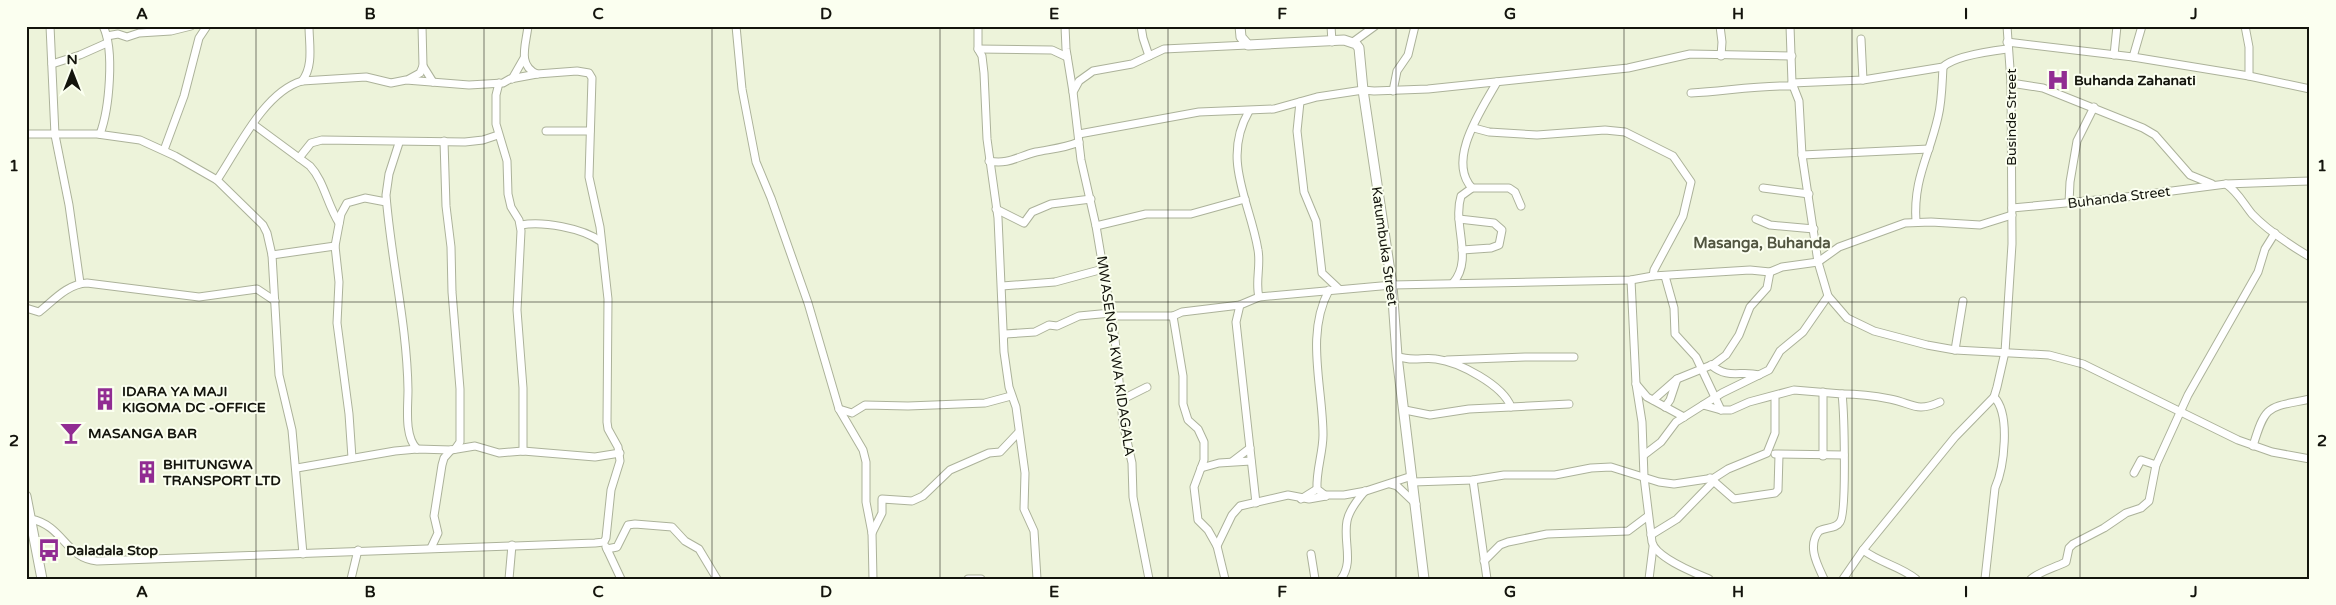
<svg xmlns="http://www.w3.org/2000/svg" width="2336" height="605" font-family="'Varela Round',sans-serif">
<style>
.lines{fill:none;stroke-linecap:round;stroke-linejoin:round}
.minor-casing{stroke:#acb29a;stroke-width:9}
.major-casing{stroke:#acb29a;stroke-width:11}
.minor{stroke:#fff;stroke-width:7}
.major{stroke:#fff;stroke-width:9}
.grid{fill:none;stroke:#13140c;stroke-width:1;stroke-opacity:0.55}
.labels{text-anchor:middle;stroke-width:4;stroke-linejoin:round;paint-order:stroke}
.poi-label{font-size:14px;font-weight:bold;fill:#13140c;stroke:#fbfff0;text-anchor:start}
.street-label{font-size:14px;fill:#13140c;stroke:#fbfff0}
.neighbourhood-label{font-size:15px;font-weight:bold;fill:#525641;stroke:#fbfff0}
.neatline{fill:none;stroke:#13140c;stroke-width:2}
.grid-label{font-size:16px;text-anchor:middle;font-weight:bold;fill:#13140c}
</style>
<rect width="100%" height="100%" fill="#edf3da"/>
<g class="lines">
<defs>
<g id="minor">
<path d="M50 26 55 135 69 205 80 283"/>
<path d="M528 26C526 45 517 65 537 74"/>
<path d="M736 26 742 89 756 162 771 198 808 303 839 409 863 450 866 462V502L872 533 873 579"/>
<path d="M978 26V49L982 56 984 73 987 139 998 218 1004 352 1009 387 1016 407 1025 473 1024 509 1034 531 1037 579"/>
<path d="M1065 26 1066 49 1073 92"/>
<path d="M1141 26 1143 38 1149 56"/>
<path d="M1331 26 1332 42"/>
<path d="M1720 26 1722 42 1721 56"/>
<path d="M1790 26 1792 83 1799 101 1802 155 1818 262 1828 296 1847 318 1874 331 1927 345 1955 350 2049 355 2083 364 2238 440 2272 452 2310 459"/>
<path d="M2245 26 2249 47V76"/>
<path d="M107 36 118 34 127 37 139 33 171 31 191 26"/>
<path d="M1861 39 1863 80"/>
<path d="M1353 42 1375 26"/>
<path d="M2007 42 2133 57 2249 76 2310 89"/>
<path d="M978 49 1052 50 1067 57"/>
<path d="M2114 55 2117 26"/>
<path d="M2133 57 2142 26"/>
<path d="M52 64 80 55 107 43"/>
<path d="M423 66 433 82"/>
<path d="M409 79 420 73 423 66 422 26"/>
<path d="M512 79 524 58"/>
<path d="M302 81C314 66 309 44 309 26"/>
<path d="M499 83 496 95V124L507 161 508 194 511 207 519 220 521 231 517 310 523 388V451"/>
<path d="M1792 83 1863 80 1943 67C1954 56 1991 51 2007 49"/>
<path d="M2011 83 2043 88 2143 128 2155 135 2190 175 2212 184"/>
<path d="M1393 91 1397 71 1408 55 1415 26"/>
<path d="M1691 93C1726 91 1759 85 1793 86"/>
<path d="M1300 102 1297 131 1304 192 1316 221 1322 273 1339 289"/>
<path d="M1249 111C1221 160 1250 201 1258 250 1261 266 1255 282 1259 297"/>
<path d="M253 124 310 166C324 181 327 204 339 223"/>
<path d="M1474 128 1489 132 1537 135 1605 130 1625 132 1673 156 1691 182 1683 216 1654 270 1653 276"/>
<path d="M546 131H590"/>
<path d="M26 134H97L140 140 175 156 217 180 263 225 267 233 272 255 279 375 292 430 303 554"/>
<path d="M100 134C109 110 115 50 103 26"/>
<path d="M1079 134 1199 112 1274 109 1317 97 1363 90 1374 91 1428 89 1628 68 1690 54 1792 56"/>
<path d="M444 141 446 206 451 247 452 292 460 389V442L455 449"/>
<path d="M399 143 389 174 386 195C391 260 407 324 408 390 408 407 404 436 417 449"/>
<path d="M164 150 184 96 199 38 207 26"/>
<path d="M1802 155 1929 149"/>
<path d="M299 158 311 143 322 140 465 142 483 140 498 135"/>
<path d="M989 161C1008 165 1019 156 1036 152 1051 149 1065 148 1079 142"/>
<path d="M2226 184C2238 192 2243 203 2252 214 2268 231 2290 245 2310 257"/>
<path d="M1472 188C1446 160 1482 109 1497 82"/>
<path d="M1763 188 1809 194"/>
<path d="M2069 203 2070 182 2077 141 2094 107"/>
<path d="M2012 208 2118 198 2226 184 2310 181"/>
<path d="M996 209 1024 223 1032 212 1051 204 1091 199"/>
<path d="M1459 219 1494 223 1502 230 1499 245 1491 248 1462 250"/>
<path d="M1756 219 1770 225 1814 229"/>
<path d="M1916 222C1913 179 1929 157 1938 117 1942 101 1942 84 1943 67"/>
<path d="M521 225C543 221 582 228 600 241"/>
<path d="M1096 226 1146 214H1191L1245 199"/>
<path d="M272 255 335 246"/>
<path d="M1665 276 1674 308 1675 334 1696 357 1721 410"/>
<path d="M1631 280 1636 384 1642 422 1644 477 1652 542C1656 558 1695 573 1709 579"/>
<path d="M1453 283C1474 259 1452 225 1461 196L1472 188H1509L1515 192 1521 206"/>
<path d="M1002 286 1055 282 1103 269"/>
<path d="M26 308 39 312C53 301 67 284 87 283L199 297 257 289 275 301"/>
<path d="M1111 316H1173L1182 312 1240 305"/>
<path d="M1173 316 1183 376V404L1188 420 1198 429 1204 442V460L1194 487 1198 520 1208 530 1217 546 1225 579"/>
<path d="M1004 337 1005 334 1035 332 1049 325 1057 326 1079 316 1111 313"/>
<path d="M1955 350 1963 301"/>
<path d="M1397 356C1411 362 1423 357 1436 359 1459 362 1503 385 1511 407L1569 404"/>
<path d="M1447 360 1525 357H1574"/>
<path d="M1711 365C1729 380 1740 370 1759 375"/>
<path d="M1636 384 1647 397 1684 417"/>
<path d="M1842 394C1858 394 1875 396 1890 399 1912 403 1916 413 1940 402"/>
<path d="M1121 400 1147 387"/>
<path d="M1653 400 1677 379 1714 364 1726 355 1739 335 1750 307 1767 288 1770 272"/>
<path d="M1703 405 1722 393 1769 370 1780 351 1803 332 1828 296"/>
<path d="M1665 407 1670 400 1677 379"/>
<path d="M839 409 852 413 865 405 908 406 985 403 1011 396"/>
<path d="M1405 410 1430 415 1469 409 1511 407"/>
<path d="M2253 446C2266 403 2268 408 2310 399"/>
<path d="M1775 454 1844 455"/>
<path d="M1644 455 1661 442 1676 422 1703 405 1721 410H1731L1749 402 1794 390 1842 394C1844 411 1847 513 1840 522 1836 529 1826 527 1819 531 1807 546 1817 564 1824 579"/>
<path d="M1823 456V392"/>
<path d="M352 458 349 414 337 323 339 282 335 246 341 214 347 203 365 198 386 202"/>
<path d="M1233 461 1250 448"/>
<path d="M297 468 395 451 417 449 451 450 475 446 499 453 523 451 595 457 620 453"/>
<path d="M1201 468 1219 463 1251 461"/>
<path d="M2134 473 2141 460 2156 465"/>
<path d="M1710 478 1734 499 1775 493 1778 490 1779 455"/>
<path d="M1473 480 1487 579"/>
<path d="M1413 482 1473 480 1504 475H1555L1591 468 1611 467 1659 482 1674 484 1714 478 1728 469 1767 453 1775 433V396"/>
<path d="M1390 484 1397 486 1416 504"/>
<path d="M1326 496 1317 489C1316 470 1323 453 1323 435 1323 387 1305 335 1329 290"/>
<path d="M1301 499 1317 489"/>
<path d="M1256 503 1236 322 1240 305 1259 297 1392 285 1631 280 1653 276 1750 270 1770 272 1782 267 1818 262 1839 247 1905 223 1931 222 1980 225 2012 215"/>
<path d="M31 519C64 526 65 558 97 561L595 543 604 542 606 538 611 490 620 461 618 447 608 429 607 422 608 299 600 227 589 177 592 78 589 73 577 71 537 74 510 79 503 83 469 85 406 80 391 83 366 77 302 81C264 92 238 149 217 180"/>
<path d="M872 533 882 513V499L912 501 923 496 950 470 989 453 1000 452 1018 433"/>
<path d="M1651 535 1677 519 1713 482"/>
<path d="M1217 546 1232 515 1240 506 1288 495 1309 499 1326 496 1325 495H1344L1366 491 1412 476"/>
<path d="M606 547 621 579"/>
<path d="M431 548 438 533 434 516 442 465 444 458 451 450"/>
<path d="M607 549 617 547 628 525 635 524 672 527 685 541 699 549 717 579"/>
<path d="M1863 550C1880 563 1900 566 1916 579"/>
<path d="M1311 554 1315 579"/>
<path d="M1484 561 1500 545 1508 542 1547 534 1628 531 1648 516"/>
<path d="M351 579 358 550"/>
<path d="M509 579 512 545"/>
<path d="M968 579H981"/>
<path d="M1149 579 1133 497 1132 463 1123 423 1115 339 1096 226 1081 160 1073 92 1079 81 1093 71 1132 64 1164 49 1248 45"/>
<path d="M1341 579C1354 562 1343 541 1347 521 1349 510 1358 499 1365 491"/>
<path d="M1649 579 1653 547"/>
<path d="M1843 579 1863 550 1955 437 1994 397 1997 387 2005 352 2012 244 2011 83 2007 26"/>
<path d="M1985 579 1995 488C2004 468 2011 414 1994 397"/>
<path d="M2031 579C2041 571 2054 568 2066 562L2069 548 2073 544 2104 528 2126 513 2141 508 2149 501 2156 465 2188 395 2258 272 2265 249 2275 233"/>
</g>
<g id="major">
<path d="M1240 26 1241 37 1248 45 1344 40 1356 44 1359 48 1363 90 1392 285 1397 356 1424 579"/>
<path d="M26 496 42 579"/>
</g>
</defs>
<!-- minor casing -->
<use href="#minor" class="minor-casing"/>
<!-- major casing -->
<use href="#major" class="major-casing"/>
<!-- minor -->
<use href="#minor" class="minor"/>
<!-- major -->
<use href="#major" class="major"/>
</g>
<!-- grid -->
<path class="grid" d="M256 26V579M484 26V579M712 26V579M940 26V579M1168 26V579M1396 26V579M1624 26V579M1852 26V579M2080 26V579M26 302H2310"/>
<!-- icons -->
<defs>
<symbol id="hospital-bare" viewBox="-9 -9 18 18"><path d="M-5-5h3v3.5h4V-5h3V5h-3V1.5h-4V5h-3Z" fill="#912c92" stroke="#fbfff0" stroke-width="2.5" paint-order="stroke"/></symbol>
<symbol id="building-bare" viewBox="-9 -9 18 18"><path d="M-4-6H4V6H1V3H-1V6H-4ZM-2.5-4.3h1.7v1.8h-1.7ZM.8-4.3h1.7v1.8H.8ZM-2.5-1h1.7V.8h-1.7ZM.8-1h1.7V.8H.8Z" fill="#912c92" stroke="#fbfff0" stroke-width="2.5" paint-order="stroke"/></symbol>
<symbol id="bar-bare" viewBox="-9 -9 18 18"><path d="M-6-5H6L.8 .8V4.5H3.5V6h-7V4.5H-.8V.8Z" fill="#912c92" stroke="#fbfff0" stroke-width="2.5" paint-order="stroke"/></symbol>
<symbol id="bus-bare" viewBox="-9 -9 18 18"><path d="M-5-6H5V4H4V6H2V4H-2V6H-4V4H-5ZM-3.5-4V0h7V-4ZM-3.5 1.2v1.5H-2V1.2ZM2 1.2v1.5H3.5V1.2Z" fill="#912c92" stroke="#fbfff0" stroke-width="2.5" paint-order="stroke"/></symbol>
</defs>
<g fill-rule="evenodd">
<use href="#hospital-bare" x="2042" y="64" width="32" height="32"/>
<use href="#building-bare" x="89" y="383" width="32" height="32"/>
<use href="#bar-bare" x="55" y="417" width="32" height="32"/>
<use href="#building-bare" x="131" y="456" width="32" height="32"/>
<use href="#bus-bare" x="33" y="534" width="32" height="32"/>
</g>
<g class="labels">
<!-- poi labels -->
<g class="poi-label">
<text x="2074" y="85">Buhanda Zahanati</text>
<text x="122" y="396">IDARA YA MAJI<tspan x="122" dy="16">KIGOMA DC -OFFICE</tspan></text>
<text x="88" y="438">MASANGA BAR</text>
<text x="163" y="469">BHITUNGWA<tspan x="163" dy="16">TRANSPORT LTD</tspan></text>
<text x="66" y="555">Daladala Stop</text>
</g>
<!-- street labels -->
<g class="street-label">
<text transform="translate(2011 117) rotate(-90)" y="5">Businde Street</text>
<text transform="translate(2119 197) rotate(-7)" y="5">Buhanda Street</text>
<text transform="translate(1385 246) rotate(82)" y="5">Katumbuka Street</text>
<text transform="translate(1116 356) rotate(82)" y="5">MWASENGA KWA KIDAGALA</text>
</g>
<!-- neighbourhood labels -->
<g class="neighbourhood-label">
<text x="1762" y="248">Masanga, Buhanda</text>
</g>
</g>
<!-- border -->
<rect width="2336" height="605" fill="none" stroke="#fbfff0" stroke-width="55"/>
<!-- north arrow -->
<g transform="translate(72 72)" stroke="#fbfff0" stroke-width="4" paint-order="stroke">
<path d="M0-4L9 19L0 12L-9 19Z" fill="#13140c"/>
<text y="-8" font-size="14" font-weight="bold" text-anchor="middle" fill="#13140c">N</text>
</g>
<rect x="28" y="28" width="2280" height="550" class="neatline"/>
<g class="grid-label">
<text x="142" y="19">A</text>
<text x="370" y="19">B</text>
<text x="598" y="19">C</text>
<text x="826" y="19">D</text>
<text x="1054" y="19">E</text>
<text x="1282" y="19">F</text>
<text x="1510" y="19">G</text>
<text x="1738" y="19">H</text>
<text x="1966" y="19">I</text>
<text x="2194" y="19">J</text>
<text x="14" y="171">1</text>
<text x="2322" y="171">1</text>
<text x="14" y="446">2</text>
<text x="2322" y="446">2</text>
<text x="142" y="597">A</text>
<text x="370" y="597">B</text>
<text x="598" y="597">C</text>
<text x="826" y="597">D</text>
<text x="1054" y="597">E</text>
<text x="1282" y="597">F</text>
<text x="1510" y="597">G</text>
<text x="1738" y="597">H</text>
<text x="1966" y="597">I</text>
<text x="2194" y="597">J</text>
</g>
</svg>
